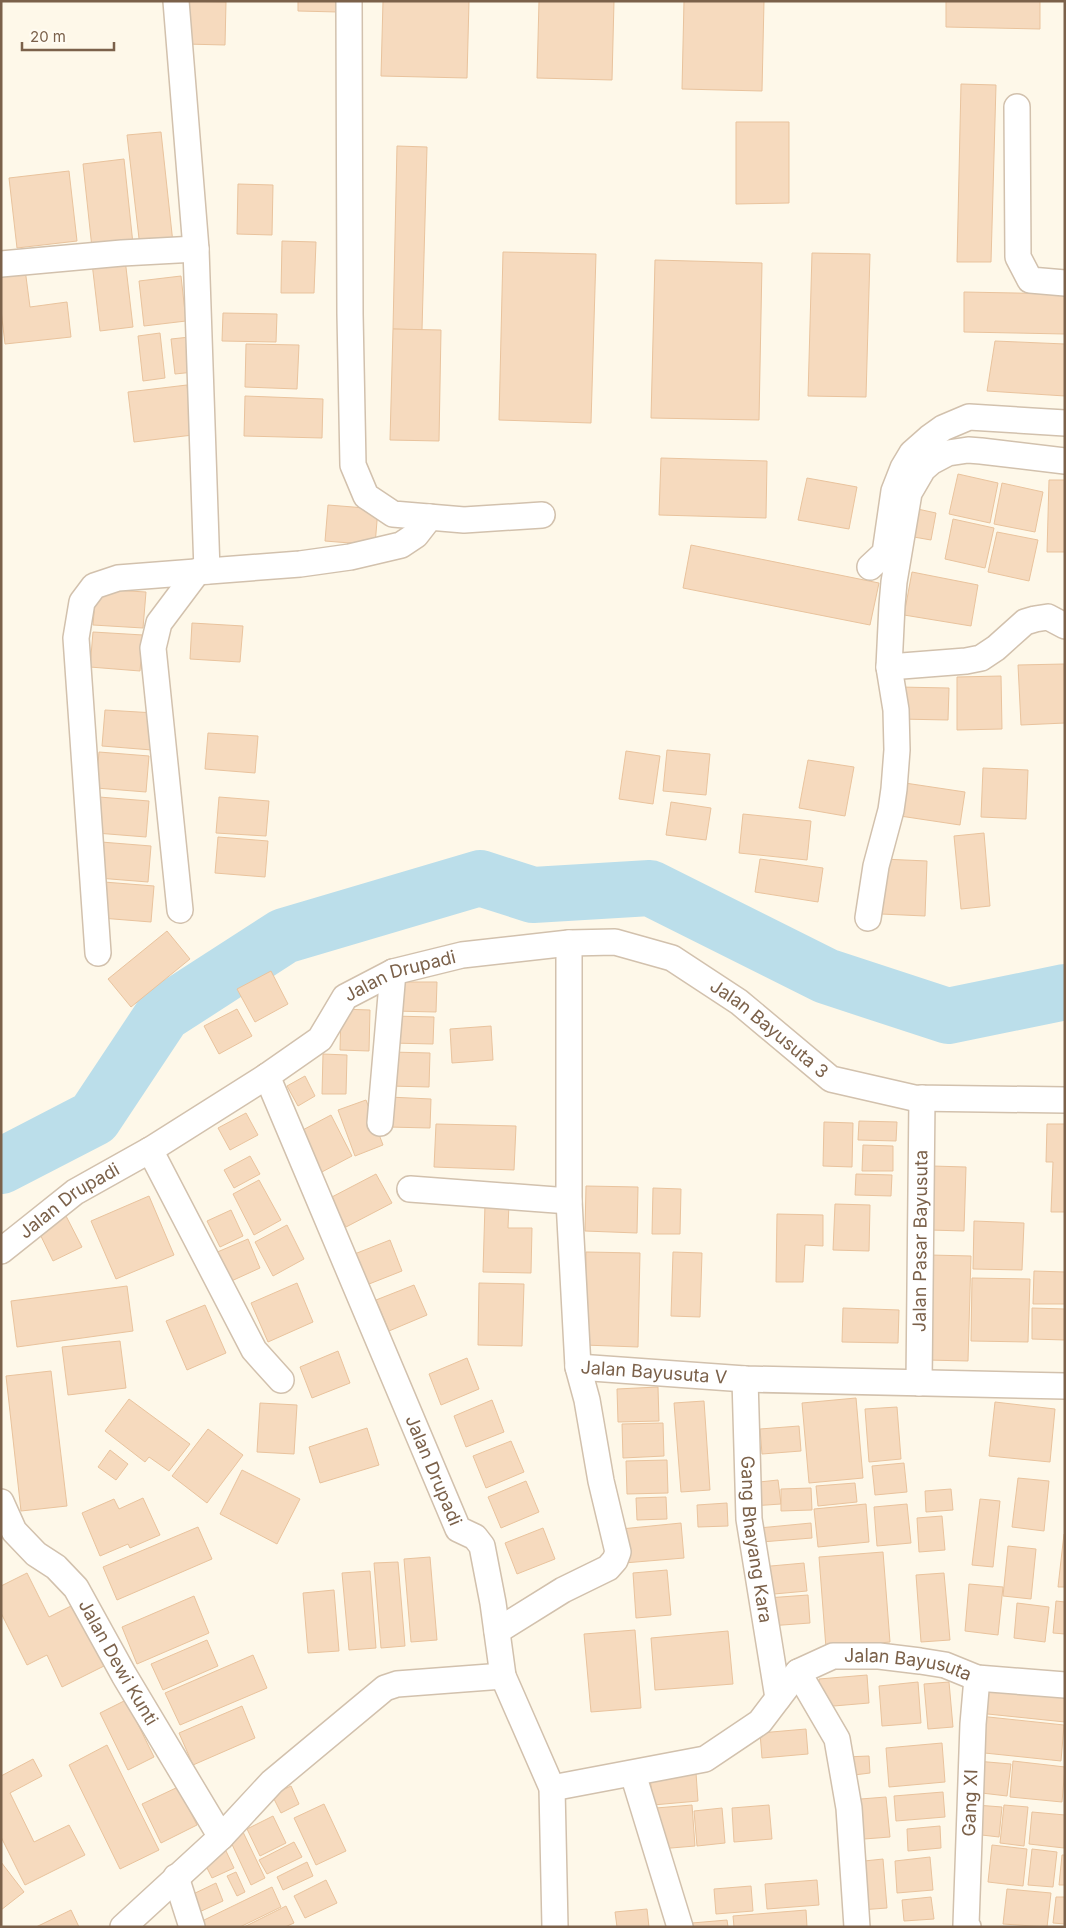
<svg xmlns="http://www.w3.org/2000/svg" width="1066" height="1928" font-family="Inter,sans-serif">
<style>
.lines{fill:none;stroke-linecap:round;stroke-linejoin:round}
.river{stroke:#bbdeea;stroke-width:56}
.building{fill:#f6dabe;stroke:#e9c39d}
.street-casing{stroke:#d2c1ad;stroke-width:28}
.street{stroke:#fff;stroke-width:25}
.labels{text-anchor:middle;stroke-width:4;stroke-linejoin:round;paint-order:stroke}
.street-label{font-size:18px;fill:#7b614a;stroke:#fffbf1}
</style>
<rect width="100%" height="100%" fill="#fef8e9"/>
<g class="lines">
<!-- river -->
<path class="river" d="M1 1166 94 1118 163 1014 284 936 480 878 533 895 650 888 826 976 948 1016 1065 992"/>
</g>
<!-- building -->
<g class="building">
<path d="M186 1 226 2 225 45 185 44Z"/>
<path d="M298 1H338V12L298 11Z"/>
<path d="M383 1H469L467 78 381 76Z"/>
<path d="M539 1H614L612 80 537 78Z"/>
<path d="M684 1H764L762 91 682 89Z"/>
<path d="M946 1H1040V29L946 27Z"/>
<path d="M961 84 996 85 991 262H957Z"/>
<path d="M736 122H789V203L736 204Z"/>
<path d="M161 132 173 243 140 247 127 135Z"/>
<path d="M397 146 427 147 422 330 393 329Z"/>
<path d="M124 159 133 244 92 248 83 164Z"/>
<path d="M69 171 77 241 17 248 9 178Z"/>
<path d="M238 184 273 185 272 235 237 234Z"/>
<path d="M282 241 316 242 314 293H281Z"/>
<path d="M503 252 596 254 591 423 499 420Z"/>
<path d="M812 253 870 254 866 397 808 396Z"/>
<path d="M125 259 133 327 100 331 92 263Z"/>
<path d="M655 260 762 263 759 420 651 418Z"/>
<path d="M25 269 30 307 67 302 71 337 5 344 1 310V272Z"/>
<path d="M181 276 186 321 144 326 139 281Z"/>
<path d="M964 292 1065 294V334L964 332Z"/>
<path d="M223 313 277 314 276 342 222 341Z"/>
<path d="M393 329 441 330 439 441 390 440Z"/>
<path d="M160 333 165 378 143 381 138 336Z"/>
<path d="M190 337 194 372 175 374 171 339Z"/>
<path d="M995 341 1065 344V396L987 391Z"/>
<path d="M246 344 299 345 297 389 245 387Z"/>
<path d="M187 385 193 435 134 442 128 392Z"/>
<path d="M245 396 323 399 322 438 244 436Z"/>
<path d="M661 458 767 461 766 518 659 515Z"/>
<path d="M958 474 998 483 990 523 949 514Z"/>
<path d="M807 478 857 487 849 529 798 520Z"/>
<path d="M1049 480H1065V552H1047Z"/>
<path d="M1002 483 1043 492 1035 532 994 524Z"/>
<path d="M328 505 378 509 375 545 325 541Z"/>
<path d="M913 508 936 513 931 540 908 536Z"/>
<path d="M953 519 994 528 985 568 945 559Z"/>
<path d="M997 532 1038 540 1029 581 988 572Z"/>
<path d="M691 545 879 583 870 625 683 588Z"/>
<path d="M912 572 978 585 971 626 904 615Z"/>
<path d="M96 589 146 592 143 628 93 625Z"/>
<path d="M192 623 243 626 240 662 190 659Z"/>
<path d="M93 632 143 635 140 671 90 667Z"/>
<path d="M1064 664 1065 723 1021 725 1018 665Z"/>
<path d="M1001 676 1002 729 957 730V677Z"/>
<path d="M899 687 949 688 948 720 899 719Z"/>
<path d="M105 710 155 713 152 750 102 746Z"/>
<path d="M208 733 258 736 255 773 205 769Z"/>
<path d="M667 750 710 754 706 795 663 791Z"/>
<path d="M626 751 660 756 653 804 619 799Z"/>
<path d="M99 752 149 756 146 792 96 788Z"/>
<path d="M808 760 854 767 845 816 799 808Z"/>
<path d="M983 768 1028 770 1026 819 981 817Z"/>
<path d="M905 783 965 792 960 825 900 816Z"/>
<path d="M99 797 149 801 146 837 96 833Z"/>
<path d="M219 797 269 801 266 836 216 833Z"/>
<path d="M671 802 711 808 706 840 666 835Z"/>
<path d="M743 814 811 821 807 860 739 853Z"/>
<path d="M984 833 990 906 961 909 954 836Z"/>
<path d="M218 837 268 841 265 877 215 873Z"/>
<path d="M101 842 151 846 148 882 98 878Z"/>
<path d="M760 859 823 868 818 902 755 892Z"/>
<path d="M883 859 927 861 925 916 881 914Z"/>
<path d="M104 882 154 886 151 922 101 918Z"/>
<path d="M167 931 190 959 131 1007 108 979Z"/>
<path d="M271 971 288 1004 255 1022 237 989Z"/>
<path d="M395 982H437L436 1012 394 1011Z"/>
<path d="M237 1009 252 1036 219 1054 204 1026Z"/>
<path d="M341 1009 370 1010 369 1051 340 1050Z"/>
<path d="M392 1016 434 1017 433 1044 391 1043Z"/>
<path d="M491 1026 493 1060 452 1063 450 1029Z"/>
<path d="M391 1052 430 1053 429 1087 390 1086Z"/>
<path d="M323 1054 347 1055 346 1094H322Z"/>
<path d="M305 1076 315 1096 298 1106 287 1086Z"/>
<path d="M389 1097 431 1099 430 1128 388 1127Z"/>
<path d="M366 1100 383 1145 355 1156 338 1110Z"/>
<path d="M246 1113 258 1135 230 1150 218 1128Z"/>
<path d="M331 1115 352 1156 320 1173 299 1132Z"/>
<path d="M859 1121 897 1122 896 1141 858 1140Z"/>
<path d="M824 1122 853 1123 852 1167 823 1166Z"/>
<path d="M436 1124 516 1126 514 1170 434 1167Z"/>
<path d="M1047 1124H1065V1212H1051L1053 1162H1046Z"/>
<path d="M863 1145 893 1146V1171H862Z"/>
<path d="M250 1156 260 1174 234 1188 224 1170Z"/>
<path d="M932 1166 966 1167 964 1231 930 1230Z"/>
<path d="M376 1174 392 1203 346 1227 330 1198Z"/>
<path d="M856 1174 892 1175 891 1196 855 1195Z"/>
<path d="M259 1180 281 1220 254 1235 233 1194Z"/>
<path d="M586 1186 638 1187 637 1233 585 1231Z"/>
<path d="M653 1188 681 1189 680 1234H652Z"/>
<path d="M149 1196 174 1255 116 1279 91 1221Z"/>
<path d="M485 1204H509L508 1228H532L531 1273 483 1272Z"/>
<path d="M835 1204 870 1205 869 1251 833 1250Z"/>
<path d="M231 1210 243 1236 220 1247 207 1221Z"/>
<path d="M65 1214 82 1247 53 1261 37 1228Z"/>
<path d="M777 1214 823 1215V1246L805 1245 803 1282H776Z"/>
<path d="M974 1221 1024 1223 1022 1270 973 1269Z"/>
<path d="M287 1225 304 1259 273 1276 255 1242Z"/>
<path d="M248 1239 260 1268 227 1283 215 1253Z"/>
<path d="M390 1240 402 1271 364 1286 352 1255Z"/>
<path d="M586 1252 640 1253 638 1347 584 1345Z"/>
<path d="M673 1252 702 1253 700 1317 671 1316Z"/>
<path d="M930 1255 971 1256 968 1361 927 1360Z"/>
<path d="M1034 1271 1065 1272V1304H1033Z"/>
<path d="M972 1278 1030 1279 1028 1342 971 1341Z"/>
<path d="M297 1283 313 1322 268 1342 251 1303Z"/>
<path d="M479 1283 524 1284 522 1346 478 1345Z"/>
<path d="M414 1285 427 1315 389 1331 376 1300Z"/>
<path d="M127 1286 133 1331 17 1347 11 1301Z"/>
<path d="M205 1305 226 1353 187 1370 166 1321Z"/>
<path d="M843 1308 899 1310 898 1343 842 1342Z"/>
<path d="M1032 1308 1065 1309V1340L1032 1339Z"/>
<path d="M120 1341 126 1388 68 1395 62 1347Z"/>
<path d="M338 1351 350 1383 312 1398 300 1367Z"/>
<path d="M467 1358 479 1389 441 1405 429 1374Z"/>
<path d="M51 1371 67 1506 21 1511 6 1376Z"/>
<path d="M658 1387 659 1421 618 1422 617 1389Z"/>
<path d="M856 1398 863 1478 809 1483 802 1403Z"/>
<path d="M129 1399 190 1444 169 1471 149 1457 145 1462 105 1431Z"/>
<path d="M492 1400 504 1432 466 1447 454 1416Z"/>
<path d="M704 1401 710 1490 681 1492 674 1403Z"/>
<path d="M995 1402 1055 1409 1050 1462 989 1456Z"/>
<path d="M260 1403 297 1405 294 1454 257 1452Z"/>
<path d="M897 1407 901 1459 869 1462 865 1409Z"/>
<path d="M663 1423 664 1456 623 1458 622 1424Z"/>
<path d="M799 1426 801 1451 762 1454 760 1429Z"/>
<path d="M367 1428 379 1465 320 1483 309 1447Z"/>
<path d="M208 1429 243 1455 207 1503 172 1476Z"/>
<path d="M511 1441 524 1472 486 1488 473 1456Z"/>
<path d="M110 1450 128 1464 116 1480 98 1467Z"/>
<path d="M667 1460 668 1493 627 1494 626 1461Z"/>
<path d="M904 1463 907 1492 875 1495 872 1466Z"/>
<path d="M242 1470 300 1499 277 1544 220 1514Z"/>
<path d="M1018 1478 1049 1481 1044 1531 1012 1527Z"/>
<path d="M778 1480 781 1504 752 1506 750 1483Z"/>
<path d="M526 1481 539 1512 501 1528 488 1497Z"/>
<path d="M855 1483 857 1502 818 1506 816 1486Z"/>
<path d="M811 1488 812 1510 781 1511V1489Z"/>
<path d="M951 1489 953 1510 926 1512 925 1491Z"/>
<path d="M666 1497 667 1519 637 1520 636 1498Z"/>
<path d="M143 1498 160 1535 130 1548 128 1544 100 1556 82 1513 114 1499 119 1509Z"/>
<path d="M980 1499 1000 1501 993 1567 972 1565Z"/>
<path d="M727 1503 728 1526 698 1527 697 1505Z"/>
<path d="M866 1504 869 1542 818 1547 814 1509Z"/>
<path d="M907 1504 911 1543 877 1546 874 1507Z"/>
<path d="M942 1516 945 1550 919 1552 917 1518Z"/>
<path d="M681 1523 684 1558 624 1563 621 1529Z"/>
<path d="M811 1523 812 1538 761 1542 759 1528Z"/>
<path d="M198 1527 212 1559 117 1600 103 1567Z"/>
<path d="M543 1528 555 1559 517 1574 505 1543Z"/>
<path d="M1064 1534H1065V1587H1058Z"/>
<path d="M1008 1546 1036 1549 1031 1599 1003 1596Z"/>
<path d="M883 1552 890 1642 826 1648 819 1557Z"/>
<path d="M430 1557 437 1640 411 1642 404 1559Z"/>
<path d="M398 1562 405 1646 381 1648 374 1563Z"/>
<path d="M804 1563 807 1591 763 1595 760 1567Z"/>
<path d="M667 1570 671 1615 636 1618 633 1573Z"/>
<path d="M370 1571 376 1648 349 1650 342 1573Z"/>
<path d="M27 1573 49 1617 75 1604 106 1665 62 1687 47 1655 27 1665 1 1613V1586Z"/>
<path d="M944 1573 950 1640 921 1642 916 1575Z"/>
<path d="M969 1584 1003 1587 998 1635 965 1631Z"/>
<path d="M334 1590 339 1651 308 1653 303 1593Z"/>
<path d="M808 1595 810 1623 769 1626 767 1598Z"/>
<path d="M194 1596 209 1633 137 1664 122 1627Z"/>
<path d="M1056 1601 1065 1602V1634L1053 1633Z"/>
<path d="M1017 1603 1049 1607 1045 1642 1014 1638Z"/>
<path d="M635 1630 641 1708 591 1712 584 1634Z"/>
<path d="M728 1631 733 1684 655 1690 651 1638Z"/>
<path d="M207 1640 218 1666 163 1690 151 1664Z"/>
<path d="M253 1655 267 1688 180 1725 165 1693Z"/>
<path d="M867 1675 869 1703 822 1707 819 1679Z"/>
<path d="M918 1682 921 1723 882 1726 879 1686Z"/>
<path d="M949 1682 953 1727 928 1729 924 1684Z"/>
<path d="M981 1684 1065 1693V1722L978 1713Z"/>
<path d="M126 1700 154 1757 128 1770 100 1713Z"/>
<path d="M242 1706 255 1738 193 1765 179 1733Z"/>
<path d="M979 1716 1064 1725 1061 1761 975 1752Z"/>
<path d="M806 1729 808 1754 762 1758 760 1733Z"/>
<path d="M942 1743 945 1782 889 1787 886 1748Z"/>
<path d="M107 1745 159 1850 120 1869 69 1765Z"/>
<path d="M869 1756 870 1773 846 1776 845 1757Z"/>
<path d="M33 1759 42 1776 10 1793 34 1842 69 1825 85 1855 25 1885 1 1837V1776Z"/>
<path d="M976 1761 1011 1764 1007 1796 973 1792Z"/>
<path d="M1013 1761 1065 1767 1062 1802 1010 1797Z"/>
<path d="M696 1773 698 1801 653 1805 650 1777Z"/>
<path d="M291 1786 299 1804 281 1813 272 1795Z"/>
<path d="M178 1787 197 1825 161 1843 142 1804Z"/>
<path d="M943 1792 945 1817 896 1821 894 1796Z"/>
<path d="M886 1797 890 1837 851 1840 848 1800Z"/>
<path d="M324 1804 346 1851 316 1865 294 1818Z"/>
<path d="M692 1805 695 1846 659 1849 656 1808Z"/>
<path d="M769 1805 772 1839 734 1842 732 1808Z"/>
<path d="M976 1805 1002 1807 999 1837 973 1834Z"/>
<path d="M1004 1805 1028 1807 1024 1846 1000 1843Z"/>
<path d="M722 1808 725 1843 697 1846 694 1811Z"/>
<path d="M1032 1812 1065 1815 1064 1848 1029 1844Z"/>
<path d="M273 1816 286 1843 260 1856 247 1829Z"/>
<path d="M940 1826 941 1848 908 1851 907 1829Z"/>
<path d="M243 1832 265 1878 251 1885 229 1838Z"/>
<path d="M294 1842 302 1857 267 1874 259 1860Z"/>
<path d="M992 1845 1027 1849 1023 1886 988 1882Z"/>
<path d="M1032 1849 1057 1852 1053 1887 1028 1885Z"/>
<path d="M226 1851 234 1868 212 1878 204 1862Z"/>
<path d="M1062 1855H1065V1885H1059Z"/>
<path d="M930 1857 933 1890 897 1893 895 1861Z"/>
<path d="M883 1859 887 1908 860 1910 855 1862Z"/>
<path d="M1 1862 24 1892 1 1910Z"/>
<path d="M307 1862 313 1876 283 1890 277 1877Z"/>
<path d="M236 1872 245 1892 237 1896 227 1876Z"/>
<path d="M326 1880 337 1903 305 1918 294 1896Z"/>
<path d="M817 1880 819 1905 767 1909 765 1884Z"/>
<path d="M216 1883 223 1901 195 1914 187 1897Z"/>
<path d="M751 1886 753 1911 716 1914 714 1889Z"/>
<path d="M272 1887 281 1907 240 1927H203L200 1922Z"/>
<path d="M1007 1889 1051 1893 1047 1927 1003 1924Z"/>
<path d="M931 1897 934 1919 904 1921 902 1900Z"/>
<path d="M1056 1897H1065V1924L1053 1923Z"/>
<path d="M286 1906 294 1923 285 1927H244Z"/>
<path d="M647 1909 649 1927H617L615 1912Z"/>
<path d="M71 1910 79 1927H36Z"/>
<path d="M806 1910 807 1927H734L733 1916Z"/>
<path d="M727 1920 728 1927H692V1923Z"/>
</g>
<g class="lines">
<defs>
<g id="street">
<path d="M176 1 196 249 207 571"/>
<path d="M349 1 350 314 353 465 366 496 393 514 464 520 542 515"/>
<path d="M1017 107 1018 257 1030 280 1065 283"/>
<path d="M1 264 122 253 196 249"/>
<path d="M870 567 885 553 894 491 903 468 912 453 929 438 943 428 969 417 1065 423"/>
<path d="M889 667 966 661 981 658 996 648 1025 622 1035 619 1048 617 1065 626"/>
<path d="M180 910 153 648 159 623 198 571"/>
<path d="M868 918 876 866 891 810 894 789 897 750 896 710 889 667 892 605 894 582 909 493 923 469 931 462 948 453 968 450 981 451 1065 461"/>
<path d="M98 953 76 638 82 602 94 586 118 578 300 564 350 557 401 545 416 535 430 517"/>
<path id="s1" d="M267 1076 458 1529 475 1537 482 1546 493 1603 503 1676 552 1788 555 1927"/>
<path d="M380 1123 393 972"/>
<path d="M150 1150 254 1350 281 1380"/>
<path d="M410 1189 569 1201"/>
<path id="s2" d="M1 1251 75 1192 150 1150 267 1076 320 1039 345 997 393 972 462 955 569 943 615 942 672 958 739 1002 831 1079 914 1098 1065 1100"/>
<path id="s3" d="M578 1367 745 1379 1065 1386"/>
<path id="s4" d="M745 1379 749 1519 778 1698"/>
<path id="s5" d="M919 1383 922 1098"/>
<path id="s6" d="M1 1502 14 1531 36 1554 56 1567 76 1588 124 1675 221 1837"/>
<path d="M497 1631 563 1590 608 1568 615 1560 618 1552 601 1481 587 1400 578 1367 569 1201V943"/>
<path d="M798 1672 837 1739 849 1808 857 1927"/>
<path d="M633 1774 680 1927"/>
<path id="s7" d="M552 1788 705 1759 760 1722 798 1672 833 1656H879L920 1661 945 1665 977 1678 1065 1685"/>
<path d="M176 1877 192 1927"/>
<path d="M123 1927 221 1837 272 1782 385 1688 397 1684 503 1676"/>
<path id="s8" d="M968 1927 966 1925 973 1724 977 1678"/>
</g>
</defs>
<!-- street casing -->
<use href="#street" class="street-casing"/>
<!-- street -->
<use href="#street" class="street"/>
</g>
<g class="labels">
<!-- street labels -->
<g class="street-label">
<text dy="6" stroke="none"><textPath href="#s2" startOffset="492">Jalan Drupadi</textPath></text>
<text dy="6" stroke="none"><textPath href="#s2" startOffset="891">Jalan Bayusuta 3</textPath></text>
<text dy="6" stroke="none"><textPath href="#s2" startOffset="85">Jalan Drupadi</textPath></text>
<text dy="6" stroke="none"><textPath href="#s5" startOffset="142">Jalan Pasar Bayusuta</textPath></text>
<text dy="6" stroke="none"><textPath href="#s3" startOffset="76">Jalan Bayusuta V</textPath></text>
<text dy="6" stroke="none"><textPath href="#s1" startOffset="428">Jalan Drupadi</textPath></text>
<text dy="6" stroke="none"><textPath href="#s4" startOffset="161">Gang Bhayang Kara</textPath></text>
<text dy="6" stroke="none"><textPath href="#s6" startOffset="202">Jalan Dewi Kunti</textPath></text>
<text dy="6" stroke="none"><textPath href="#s7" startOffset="399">Jalan Bayusuta</textPath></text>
<text dy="6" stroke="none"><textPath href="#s8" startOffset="125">Gang XI</textPath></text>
</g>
</g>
<!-- border -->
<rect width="1066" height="1928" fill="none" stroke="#7b614a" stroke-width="5"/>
<!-- scale -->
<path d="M22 42v8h92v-8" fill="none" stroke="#7b614a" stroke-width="2.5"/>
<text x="30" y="42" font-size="15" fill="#7b614a" stroke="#fffbf1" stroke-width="4" paint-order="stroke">20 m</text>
</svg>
